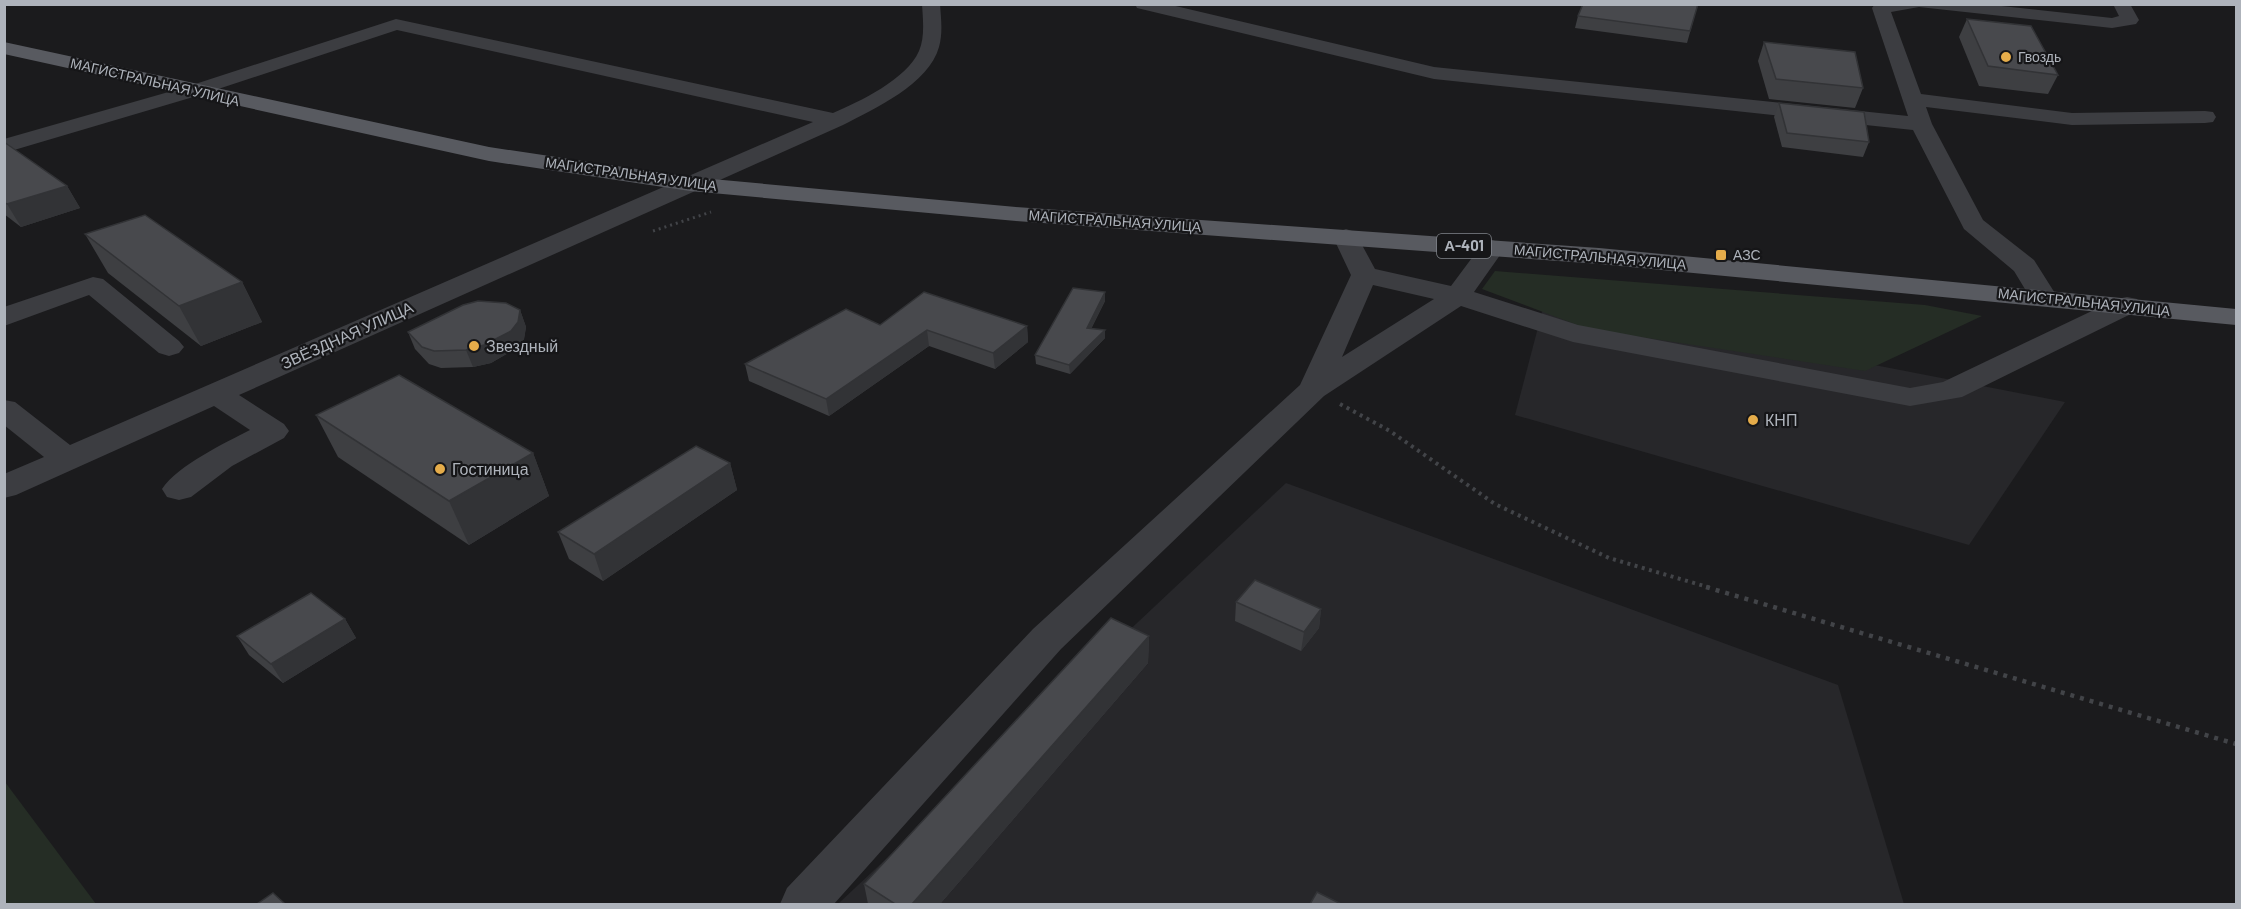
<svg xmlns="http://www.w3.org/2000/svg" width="2241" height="909" font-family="Barlow,sans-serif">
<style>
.built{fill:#27272a}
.green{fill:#252d25}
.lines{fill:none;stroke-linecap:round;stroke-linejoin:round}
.path-far2{stroke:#424448;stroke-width:3;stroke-dasharray:2 4;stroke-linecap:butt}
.path-far1{stroke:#424448;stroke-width:4;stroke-dasharray:3 4.5;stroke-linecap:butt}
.path{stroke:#424448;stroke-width:4.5;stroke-dasharray:4 6;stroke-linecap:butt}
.minor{fill:#3c3d41;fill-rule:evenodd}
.major{fill:#585a60;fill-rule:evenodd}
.wall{fill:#3e3f42}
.shaded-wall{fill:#323336}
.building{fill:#48494d;stroke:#323336;stroke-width:1.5}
.poi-dot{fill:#e5ac4a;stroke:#161618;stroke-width:2}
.labels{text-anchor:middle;stroke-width:4.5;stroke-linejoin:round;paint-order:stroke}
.far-poi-label{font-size:14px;fill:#aeb3bb;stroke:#161618;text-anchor:start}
.far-street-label{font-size:14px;fill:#aeb3bb;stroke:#161618}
.shield{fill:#161618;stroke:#80848a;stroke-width:1.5}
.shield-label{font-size:15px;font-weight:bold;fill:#aeb3bb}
.street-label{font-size:16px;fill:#aeb3bb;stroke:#161618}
.poi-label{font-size:16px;fill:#aeb3bb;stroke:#161618;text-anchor:start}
</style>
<rect width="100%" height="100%" fill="#1b1b1d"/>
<!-- built -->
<g class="built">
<path d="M1545 301 2065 402 1969 545 1515 415Z"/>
<path d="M1286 483 1838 685 1904 904H838Z"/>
</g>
<!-- green -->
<g class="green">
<path d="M1495 271 1925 305 1982 316 1865 371 1588 329 1482 289Z"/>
<path d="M4 782H5L96 904H5Z"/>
</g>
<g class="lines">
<!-- path-far2 -->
<path class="path-far2" d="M653 231 711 212"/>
<!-- path-far1 -->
<path class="path-far1" d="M1340 404 1390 431 1495 504 1609 558 1711 588"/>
<!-- path -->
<path class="path" d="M1706 587 2236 744"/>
<!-- minor -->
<g class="minor">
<path d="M922 4H940C941 18 943 33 939 47 929 84 874 109 843 125L239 395 284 424 289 431 284 438 232 466 191 497 179 500 167 497 162 489C178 465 225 443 250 430L214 406 16 495 4 498V474L44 457 4 425V400L15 402 70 445 813 122 397 30 200 95 4 153V139L186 87 396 19 833 113C859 102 907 79 919 51 925 37 923 20 922 4Z"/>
<path d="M1135 4H1167L1434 67 1908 116 1872 8 1875 4H1983L2112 18 2119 16 2113 4H2130L2139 20 2136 24 2112 28 1919 7 1891 12 1921 94 2072 113 2205 111 2213 112 2216 117 2213 122 2205 123 2072 125 1926 107 1932 124 1983 220 2034 260 2058 298 2054 304 2044 306 2034 304 2014 271 1964 229 1913 130 1434 79 1137 8Z"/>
<path d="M1346 229 1355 232 1375 269 1451 286 1483 243 1492 240 1501 243 1505 248 1474 292 1578 325 1910 388 1943 382 2117 299 2127 297 2137 299 2141 305 2137 311 1962 397 1910 406 1573 342 1461 306 1324 396 1061 649 834 904H780L787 888 1033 629 1300 385 1351 275 1333 237 1337 232ZM1373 285 1434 299 1342 357Z"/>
<path d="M93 277 103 279 179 341 184 347 179 353 169 356 159 353 89 295 4 326V307Z"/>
</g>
<!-- major -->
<path class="major" d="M4 42 489 147 690 177 1016 207 1599 248 2236 309V325L1599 264 1016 221 690 191 489 161 4 54Z"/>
</g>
<!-- wall -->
<g class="wall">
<path d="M1698 4 1687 43 1575 28 1578 16Z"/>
<path d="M1967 19 2058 75 2048 94 1979 86 1959 37Z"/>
<path d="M1764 42 1863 88 1855 108 1769 99 1758 61Z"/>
<path d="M1779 103 1869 142 1863 157 1782 147 1774 117Z"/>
<path d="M4 142 67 186 80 208 21 227 4 214Z"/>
<path d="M85 234 242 282 262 322 201 346 108 273Z"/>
<path d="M1105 292V301L1091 329 1105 338 1070 374 1036 364 1035 355Z"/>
<path d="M520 310 526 327 524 339 517 348 491 363 473 367 441 368 429 364 415 349 408 332Z"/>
<path d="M880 325 1027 326 1028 342 995 369 929 346 829 416 749 381 745 364Z"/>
<path d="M316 415 533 453 549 496 469 545 338 457Z"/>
<path d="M730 463 737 490 603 581 569 559 558 532Z"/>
<path d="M1236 602 1321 609 1319 628 1301 651 1235 621Z"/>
<path d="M345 619 356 638 283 683 249 655 237 636Z"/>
<path d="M1149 636 1148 663 940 904H868L864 884Z"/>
</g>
<!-- shaded-wall -->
<g class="shaded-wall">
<path d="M67 186 80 208 21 227 7 204Z"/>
<path d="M242 282 262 322 201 346 179 306Z"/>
<path d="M1105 292V301L1087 337V328Z"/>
<path d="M520 310 526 327 524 339 517 348 491 363 473 367 466 350Z"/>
<path d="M1027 326 1028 342 995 369 993 353Z"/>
<path d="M927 330 929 346 829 416 826 399Z"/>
<path d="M1105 330V338L1070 374 1069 365Z"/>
<path d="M533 453 549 496 469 545 449 501Z"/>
<path d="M730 463 737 490 603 581 594 554Z"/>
<path d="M1321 609 1319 628 1301 651 1304 632Z"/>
<path d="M345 619 356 638 283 683 271 664Z"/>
<path d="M1149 636 1148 663 940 904H912Z"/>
</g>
<!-- building -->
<g class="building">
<path d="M1583 4H1698L1690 31 1578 16Z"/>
<path d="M1967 19 2031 26 2058 75 1988 66Z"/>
<path d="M1764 42 1855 52 1863 88 1776 79Z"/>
<path d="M1779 103 1864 112 1869 142 1787 133Z"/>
<path d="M4 142 67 186 7 204 4 202Z"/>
<path d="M145 215 242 282 179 306 85 234Z"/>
<path d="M1073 288 1105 292 1087 328 1105 330 1069 365 1035 355Z"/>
<path d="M924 292 1027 326 993 353 927 330 826 399 745 364 846 309 880 325Z"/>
<path d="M478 301 506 303 520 310 518 322 511 331 484 345 466 350 434 351 422 347 408 332 463 305Z"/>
<path d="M399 375 533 453 449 501 316 415Z"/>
<path d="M696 446 730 463 594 554 558 532Z"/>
<path d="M1255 580 1321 609 1304 632 1236 602Z"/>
<path d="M311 593 345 619 271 664 237 636Z"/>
<path d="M1111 618 1149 636 912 904H895L864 884Z"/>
<path d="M1317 892 1341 904H1310Z"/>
<path d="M273 893 285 904H257Z"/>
</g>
<!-- markers -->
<g class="poi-dot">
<circle cx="2006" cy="57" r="6"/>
<rect x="1715" y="249" width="12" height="12" rx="3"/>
<circle cx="474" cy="346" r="6"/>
<circle cx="1753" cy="420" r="6"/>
<circle cx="440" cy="469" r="6"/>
</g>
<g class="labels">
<!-- far-poi labels -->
<g class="far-poi-label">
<text x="2018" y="62">Гвоздь</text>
<text x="1733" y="260">АЗС</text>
</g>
<!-- far-street labels -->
<g class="far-street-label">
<text transform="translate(155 82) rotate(13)" y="5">МАГИСТРАЛЬНАЯ УЛИЦА</text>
<text transform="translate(631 174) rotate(8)" y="5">МАГИСТРАЛЬНАЯ УЛИЦА</text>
<text transform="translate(1115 221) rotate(4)" y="5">МАГИСТРАЛЬНАЯ УЛИЦА</text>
<text transform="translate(1600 257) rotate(5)" y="5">МАГИСТРАЛЬНАЯ УЛИЦА</text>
<text transform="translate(2084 302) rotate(6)" y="5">МАГИСТРАЛЬНАЯ УЛИЦА</text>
</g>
<!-- shield labels -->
<rect class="shield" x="1437" y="234" width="54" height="24" rx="4.5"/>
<g class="shield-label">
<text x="1464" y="251">А-401</text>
</g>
<!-- street labels -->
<g class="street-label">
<text transform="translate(347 335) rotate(-24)" y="6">ЗВЁЗДНАЯ УЛИЦА</text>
</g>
<!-- poi labels -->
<g class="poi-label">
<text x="486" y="352">Звездный</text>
<text x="1765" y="426">КНП</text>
<text x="452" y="475">Гостиница</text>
</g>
</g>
<!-- border -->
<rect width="2241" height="909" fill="none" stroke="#aeb3bb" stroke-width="12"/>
</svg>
